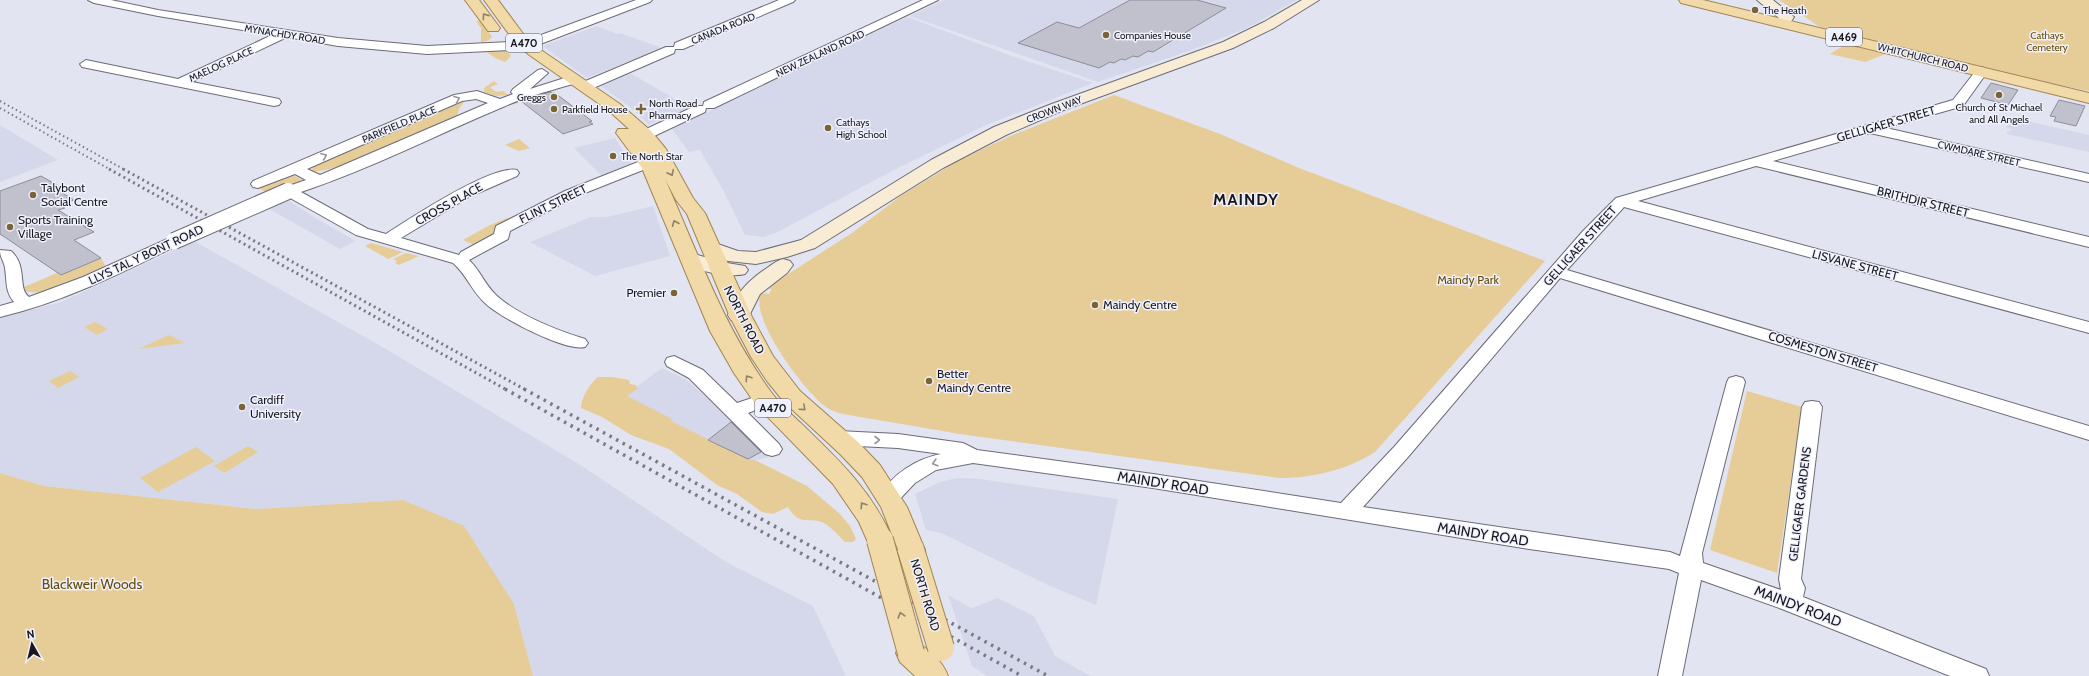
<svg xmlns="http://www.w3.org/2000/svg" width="2089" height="676" font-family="Cabin,sans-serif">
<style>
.built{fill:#d5d8eb}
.green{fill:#e6cc96}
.building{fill:#c0c1cd;stroke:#8b8d98}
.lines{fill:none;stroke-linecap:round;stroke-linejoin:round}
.street-casing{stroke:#6b6c77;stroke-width:2}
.secondary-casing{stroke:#6b6c77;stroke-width:2}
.primary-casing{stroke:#9f8551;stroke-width:2}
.street{fill:#fff;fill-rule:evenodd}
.secondary{fill:#f8ecd4;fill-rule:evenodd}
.primary{fill:#f1d9a8;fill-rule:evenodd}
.rail-far2{stroke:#7a7a82;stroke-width:2;stroke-dasharray:1.5 3;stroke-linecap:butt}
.rail-far1{stroke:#7a7a82;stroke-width:3;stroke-dasharray:2 3.5;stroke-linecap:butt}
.rail{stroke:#7a7a82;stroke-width:3.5;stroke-dasharray:2.5 5;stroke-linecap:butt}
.street-bridge-casing{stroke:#6b6c77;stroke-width:18;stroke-linecap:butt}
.primary-bridge-casing{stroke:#9f8551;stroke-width:28;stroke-linecap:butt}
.street-bridge{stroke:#fff;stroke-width:16}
.primary-bridge{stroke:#f1d9a8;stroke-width:26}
.oneway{stroke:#8f8269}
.oneway2{stroke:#979799}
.poi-dot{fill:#7b6434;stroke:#f0f1fe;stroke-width:1.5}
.labels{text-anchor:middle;stroke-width:3;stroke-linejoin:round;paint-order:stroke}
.far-poi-label{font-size:10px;fill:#18181c;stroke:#f0f1fe;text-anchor:start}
.far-street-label{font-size:10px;fill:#18181c;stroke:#f0f1fe}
.far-park-label{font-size:10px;fill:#654b08;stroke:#f0f1fe}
.shield{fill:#f0f1fe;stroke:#595960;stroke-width:1}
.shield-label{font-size:11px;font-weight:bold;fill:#18181c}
.street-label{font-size:12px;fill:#18181c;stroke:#f0f1fe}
.poi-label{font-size:12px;fill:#18181c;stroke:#f0f1fe;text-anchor:start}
.park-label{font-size:12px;fill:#654b08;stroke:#f0f1fe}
.near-street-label{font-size:14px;fill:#18181c;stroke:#f0f1fe}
.near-park-label{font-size:14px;fill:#654b08;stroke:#f0f1fe}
.district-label{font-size:16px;font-weight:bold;letter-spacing:1px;fill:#18181c;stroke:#f0f1fe}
</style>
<rect width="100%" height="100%" fill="#e3e4f1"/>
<!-- built -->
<g class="built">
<path d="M944 0H1297L1245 29 1189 51 1098 82 910 16Z"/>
<path d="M907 17 1012 56 1093 83 984 126 892 171 776 233 763 237 745 235 723 190 700 150 689 152 672 129Z"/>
<path d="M596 26 618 34 620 33 662 48 587 78 543 46Z"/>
<path d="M630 73 668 95 688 108 649 125 630 107 601 86Z"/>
<path d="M2013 118 2089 135V152L2007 134V132L2013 130 2006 127Z"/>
<path d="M0 125 58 160 0 182Z"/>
<path d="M615 138 631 163 602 176 574 148Z"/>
<path d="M284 198 322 222 356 241 340 249 264 206Z"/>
<path d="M653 206 670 256 595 276 530 242 591 217H607Z"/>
<path d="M194 241 386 349 582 466 726 562 813 606 846 676H533L514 604 403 500 257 509 44 486 0 473V318L61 302Z"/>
<path d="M662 368 687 380 764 450 762 452 769 457 745 463 620 399Z"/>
<path d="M957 478 980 479 1118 499 1096 605 1050 586 941 533 926 530 915 494 940 482Z"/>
<path d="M948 595 972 608 998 598 1034 616 1055 656 1091 676H987L972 666Z"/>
</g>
<!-- green -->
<g class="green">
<path d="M1779 0H2089V91L2049 83 1820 27Z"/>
<path d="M481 20 492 37 489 40 481 43V28L476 21Z"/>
<path d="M1846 44 1886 54 1865 62 1830 54Z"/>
<path d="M482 49H506L511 56 505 62 497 59Z"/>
<path d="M494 81 498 84 490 87 496 92 503 91 508 95 496 96 484 92V88Z"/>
<path d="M1114 95 1220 134 1299 168 1545 261 1375 452C1347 470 1313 478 1280 478L960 434 843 414C837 412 831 411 826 407 805 392 749 318 761 293L769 294 772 289 766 288 771 285 852 233 902 195 956 162 1008 137Z"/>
<path d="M467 98 459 109 457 116C431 128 335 175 312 171L313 166Z"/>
<path d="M519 139 530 148 519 151 505 145Z"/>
<path d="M293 175 303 181 271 195 257 187Z"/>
<path d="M507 218 512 220 476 246 463 240 488 226Z"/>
<path d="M371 243 403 252 388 259 365 246Z"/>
<path d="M406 253 419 256 399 265 395 263 397 261 393 259Z"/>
<path d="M101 258 107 269C82 279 53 298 26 291L24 287 57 273 61 275Z"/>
<path d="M95 322 108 329 97 335 84 327Z"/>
<path d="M169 335 184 343 138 349Z"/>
<path d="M70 371 79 377 58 388 49 381Z"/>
<path d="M598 377H613L629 380 630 384 636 385 637 389 627 396 672 419 671 421 748 459 757 461 807 486 840 514 850 526 856 539 853 542H845C839 536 832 528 824 523 811 516 800 528 788 507L773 514 762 512 737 494 717 485 669 449 631 435 602 417 581 408C581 398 590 383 598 377Z"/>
<path d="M1747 391 1802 407 1777 573 1710 550Z"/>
<path d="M248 446 258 452 224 473 214 466Z"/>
<path d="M196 447 215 461 158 492 140 478Z"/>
<path d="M0 473 44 486 257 509 403 500 464 526 514 604 533 676H0Z"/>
</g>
<!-- building -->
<g class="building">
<path d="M1130 0H1197L1226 8 1153 52 1148 51 1138 57 1133 56 1125 60 1121 59 1114 63 1110 62 1099 68 1018 43 1057 22 1079 28Z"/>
<path d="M1991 83 2018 90 2008 105 1981 98Z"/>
<path d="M550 92 555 93 592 121 589 122 593 124 563 134 521 101Z"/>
<path d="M2059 100 2085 106 2076 126 2054 121 2056 117 2050 116Z"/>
<path d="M41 176 64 189 59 191 74 200 60 205 65 208 58 210 94 232 74 240 101 258 61 275 0 234V191Z"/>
<path d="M731 422 761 452 748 459 708 440Z"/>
</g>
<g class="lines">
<defs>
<g id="street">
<path d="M88 0H111L158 10 338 38 427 46 510 42 516 46 510 50 427 54 338 46 287 37 192 82 279 99 281 102 279 105 274 106 82 67 80 64 86 60 178 79 272 35 158 16 94 3Z"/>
<path d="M636 0H652L650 2 530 48 526 49 520 45 522 42Z"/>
<path d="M779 0H795L793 2 683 49H675L674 53 591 89H581L580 86 581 83 666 47H674L675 43Z"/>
<path d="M923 0H938L714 108H706L705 112 650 138H640L638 135 640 132 695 106H703L704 102Z"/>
<path d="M1982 67 1988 71 1963 106 1886 128 2089 174V182L1870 133 1773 161 2089 237V247L1756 166 1638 201 2089 322V333L1624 207 1567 270 2089 426V440L1560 278 1408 457 1363 507 1670 552 1680 556 1727 382 1729 378 1736 376 1743 378 1745 382 1702 553 1703 563 1781 590 1779 579 1802 407 1805 402 1812 401 1819 402 1822 407 1801 579 1805 588 1803 597 1986 669 1989 676H1950L1782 609 1701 580 1682 676H1658L1679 573 1669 569 1523 548 1153 488 973 463 936 470 915 483 897 502 890 505 883 502 879 497C892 474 916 459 941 454L898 448 838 445 831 443 828 438 831 433 838 431 898 434 963 443 977 450 1153 474 1341 503 1394 447 1583 231 1616 198 1953 100 1978 68Z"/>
<path d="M542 69 548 73 530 89 574 75 580 79 579 82C554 90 527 96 503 107 436 135 370 169 301 192L368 229 386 234C409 219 492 164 517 170L519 173 517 176 469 197 401 238 459 255 461 252 494 234 496 226 565 191 643 160H653L655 163 653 166 575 197 510 231 508 239 469 260C480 270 485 285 497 296 518 315 558 331 585 339L588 343 585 347C566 352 501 318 486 304 472 292 467 275 453 263L356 235 283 194 280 191 283 188 306 180 295 174 258 188 253 187 251 184 253 181 454 95 477 91 500 99 513 94 511 92 513 89 538 70ZM476 99 488 103 320 175 307 169 462 101Z"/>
<path d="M174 236 180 238 182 241 180 244C122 273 63 302 0 317V306L14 302C5 292 7 281 5 268 4 261 0 258 0 250L11 251C28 266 17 288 29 297L83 277Z"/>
<path d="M674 356 703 370 737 403 764 394 771 396 774 400 771 404 748 413 779 444 782 449 779 454 772 456 765 454 689 378 667 366 665 362 667 358Z"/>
</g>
<g id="secondary">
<path d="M1302 0H1319L1274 28 1233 48 1061 111 1006 135 943 168 815 248 787 257 756 264 728 261 705 252 702 248 705 244 712 242 738 251 756 252 801 240 931 160 994 127 1049 105 1223 42 1264 22Z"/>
<path d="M1757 0H1773L1794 17 1788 26H1778L1776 23 1779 18Z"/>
<path d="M691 253 721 262 745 266 748 270 745 274C731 278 689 271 681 259L684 255Z"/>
<path d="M783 259 790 261 793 265 787 273 760 294 747 320 739 321 731 320 728 315C736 293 748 281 767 268 773 264 776 261 783 259Z"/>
</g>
<g id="primary">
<path d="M465 0H479L500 28 498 31H488Z"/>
<path d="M484 0H498L524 35 538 48 620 104 651 131 666 149 693 198 705 213 752 317 773 356 800 391 858 442 880 465 907 507 925 550 921 557 911 560 901 557 881 507 862 477 840 454 784 402 767 381 751 357 730 317 687 214 676 200 665 179C697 251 724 328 771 392 781 406 795 417 807 429 843 464 873 493 893 540L890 547 880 550 870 547 859 522 833 484 756 405 734 373 710 331 642 168 616 133 618 129H629L608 110 528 54 514 41Z"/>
<path d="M1679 0H1703L2089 93V103L1681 3Z"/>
<path d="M911 641C927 646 942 660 948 676H915L900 662 896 653 900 644Z"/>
</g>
</defs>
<!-- street casing -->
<use href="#street" class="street-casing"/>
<!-- secondary casing -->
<use href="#secondary" class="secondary-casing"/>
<!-- primary casing -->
<use href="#primary" class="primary-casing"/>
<!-- street -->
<use href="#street" class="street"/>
<!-- secondary -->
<use href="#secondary" class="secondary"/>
<!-- primary -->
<use href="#primary" class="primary"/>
<!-- rail-far2 -->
<g class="rail-far2">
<path d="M0 101 125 170"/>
<path d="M0 108 111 170"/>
</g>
<!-- rail-far1 -->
<g class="rail-far1">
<path d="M109 169 507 390"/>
<path d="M123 169 526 390"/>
</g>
<!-- rail -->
<g class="rail">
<path d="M505 389 1022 676"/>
<path d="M524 389 1048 676"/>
</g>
<defs>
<path id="street-bridge" d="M174 241 288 191"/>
<g id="primary-bridge">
<path d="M880 540 911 653"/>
<path d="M911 550 941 648"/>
</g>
</defs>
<!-- street-bridge casing -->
<use href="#street-bridge" class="street-bridge-casing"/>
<!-- primary-bridge casing -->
<use href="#primary-bridge" class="primary-bridge-casing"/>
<!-- street-bridge -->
<use href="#street-bridge" class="street-bridge"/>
<!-- primary-bridge -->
<use href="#primary-bridge" class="primary-bridge"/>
</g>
<!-- one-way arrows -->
<defs><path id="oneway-chevron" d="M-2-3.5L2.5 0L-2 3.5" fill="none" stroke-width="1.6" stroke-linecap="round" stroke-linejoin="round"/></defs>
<g class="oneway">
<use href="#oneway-chevron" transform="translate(485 16) rotate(-125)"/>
<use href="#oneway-chevron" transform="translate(671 173) rotate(64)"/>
<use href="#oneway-chevron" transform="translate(675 223) rotate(-113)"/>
<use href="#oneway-chevron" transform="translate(748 378) rotate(-124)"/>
<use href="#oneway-chevron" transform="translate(803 408) rotate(42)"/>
<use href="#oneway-chevron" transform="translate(863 505) rotate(-123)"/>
<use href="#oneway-chevron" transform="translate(901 615) rotate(-106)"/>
</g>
<g class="oneway2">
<use href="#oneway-chevron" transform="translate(457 99) rotate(-21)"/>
<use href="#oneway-chevron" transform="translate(324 156) rotate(-23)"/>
<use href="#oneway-chevron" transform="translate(877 440)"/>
<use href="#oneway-chevron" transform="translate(935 463) rotate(164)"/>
</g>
<!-- markers -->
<g class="poi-dot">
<circle cx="1755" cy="10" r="4"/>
<circle cx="1106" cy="35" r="4"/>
<circle cx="1999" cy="95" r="4"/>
<circle cx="554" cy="97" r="4"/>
<circle cx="554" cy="109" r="4"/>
<path d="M639 103h4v4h4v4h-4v4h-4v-4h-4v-4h4z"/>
<circle cx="828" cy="128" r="4"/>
<circle cx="613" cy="156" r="4"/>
<circle cx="33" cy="195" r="4"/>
<circle cx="10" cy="227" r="4"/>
<circle cx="674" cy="293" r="4"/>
<circle cx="1095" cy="305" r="4"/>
<circle cx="929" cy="381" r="4"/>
<circle cx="242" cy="407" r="4"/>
</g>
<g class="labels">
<!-- far-poi labels -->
<g class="far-poi-label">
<text x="1763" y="14">The Heath</text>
<text x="1114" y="39">Companies House</text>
<text x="546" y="101" text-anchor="end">Greggs</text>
<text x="649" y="107">North Road<tspan x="649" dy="12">Pharmacy</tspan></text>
<text x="1999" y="111" text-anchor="middle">Church of St Michael<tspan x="1999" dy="12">and All Angels</tspan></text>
<text x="562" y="113">Parkfield House</text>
<text x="836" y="126">Cathays<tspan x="836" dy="12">High School</tspan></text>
<text x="621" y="160">The North Star</text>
</g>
<!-- far-street labels -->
<g class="far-street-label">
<text transform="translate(723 28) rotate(-22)" y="4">CANADA ROAD</text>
<text transform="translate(285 34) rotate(9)" y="4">MYNACHDY ROAD</text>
<text transform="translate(820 53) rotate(-25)" y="4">NEW ZEALAND ROAD</text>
<text transform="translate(1923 57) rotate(14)" y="4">WHITCHURCH ROAD</text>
<text transform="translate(221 64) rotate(-25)" y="4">MAELOG PLACE</text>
<text transform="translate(1054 109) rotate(-21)" y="4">CROWN WAY</text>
<text transform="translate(399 124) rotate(-23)" y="4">PARKFIELD PLACE</text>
<text transform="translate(1979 153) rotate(13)" y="4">CWMDARE STREET</text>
</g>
<!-- far-park labels -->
<g class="far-park-label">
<text x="2047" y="39">Cathays<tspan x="2047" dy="12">Cemetery</tspan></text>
</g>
<!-- shield labels -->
<g class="shield">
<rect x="1826" y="28" width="36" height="18" rx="3"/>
<rect x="506" y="34" width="36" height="18" rx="3"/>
<rect x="755" y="399" width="36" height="18" rx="3"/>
</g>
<g class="shield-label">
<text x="1844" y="41">A469</text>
<text x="524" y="47">A470</text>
<text x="773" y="412">A470</text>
</g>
<!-- street labels -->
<g class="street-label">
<text transform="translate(1886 124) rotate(-16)" y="4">GELLIGAER STREET</text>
<text transform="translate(1923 202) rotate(14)" y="4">BRITHDIR STREET</text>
<text transform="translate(449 204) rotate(-29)" y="4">CROSS PLACE</text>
<text transform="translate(553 204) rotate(-26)" y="4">FLINT STREET</text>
<text transform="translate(1580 246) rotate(-48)" y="4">GELLIGAER STREET</text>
<text transform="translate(146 255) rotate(-25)" y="4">LLYS TAL Y BONT ROAD</text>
<text transform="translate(1855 265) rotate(15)" y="4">LISVANE STREET</text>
<text transform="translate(744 320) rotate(63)" y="4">NORTH ROAD</text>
<text transform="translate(1823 352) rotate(17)" y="4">COSMESTON STREET</text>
<text transform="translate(1800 504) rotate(-83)" y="4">GELLIGAER GARDENS</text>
<text transform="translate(925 595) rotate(73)" y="4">NORTH ROAD</text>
</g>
<!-- poi labels -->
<g class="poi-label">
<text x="41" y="192">Talybont<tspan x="41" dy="14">Social Centre</tspan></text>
<text x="18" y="224">Sports Training<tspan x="18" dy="14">Village</tspan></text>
<text x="666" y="297" text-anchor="end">Premier</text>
<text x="1103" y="309">Maindy Centre</text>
<text x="937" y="378">Better<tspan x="937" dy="14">Maindy Centre</tspan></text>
<text x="250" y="404">Cardiff<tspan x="250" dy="14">University</tspan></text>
</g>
<!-- park labels -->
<g class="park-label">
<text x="1468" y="284">Maindy Park</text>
</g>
<!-- near-street labels -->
<g class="near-street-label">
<text transform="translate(1163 483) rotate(9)" y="5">MAINDY ROAD</text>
<text transform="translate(1483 534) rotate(9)" y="5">MAINDY ROAD</text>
<text transform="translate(1798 606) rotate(21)" y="5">MAINDY ROAD</text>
</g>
<!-- near-park labels -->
<g class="near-park-label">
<text x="92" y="589">Blackweir Woods</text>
</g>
<!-- district labels -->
<g class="district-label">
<text x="1246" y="205">MAINDY</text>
</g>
</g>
<!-- north arrow -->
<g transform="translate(32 644) rotate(352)" stroke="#f0f1fe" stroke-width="3" paint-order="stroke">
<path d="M0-3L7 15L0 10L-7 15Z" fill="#18181c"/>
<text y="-6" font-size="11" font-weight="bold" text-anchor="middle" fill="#18181c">N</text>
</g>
</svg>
